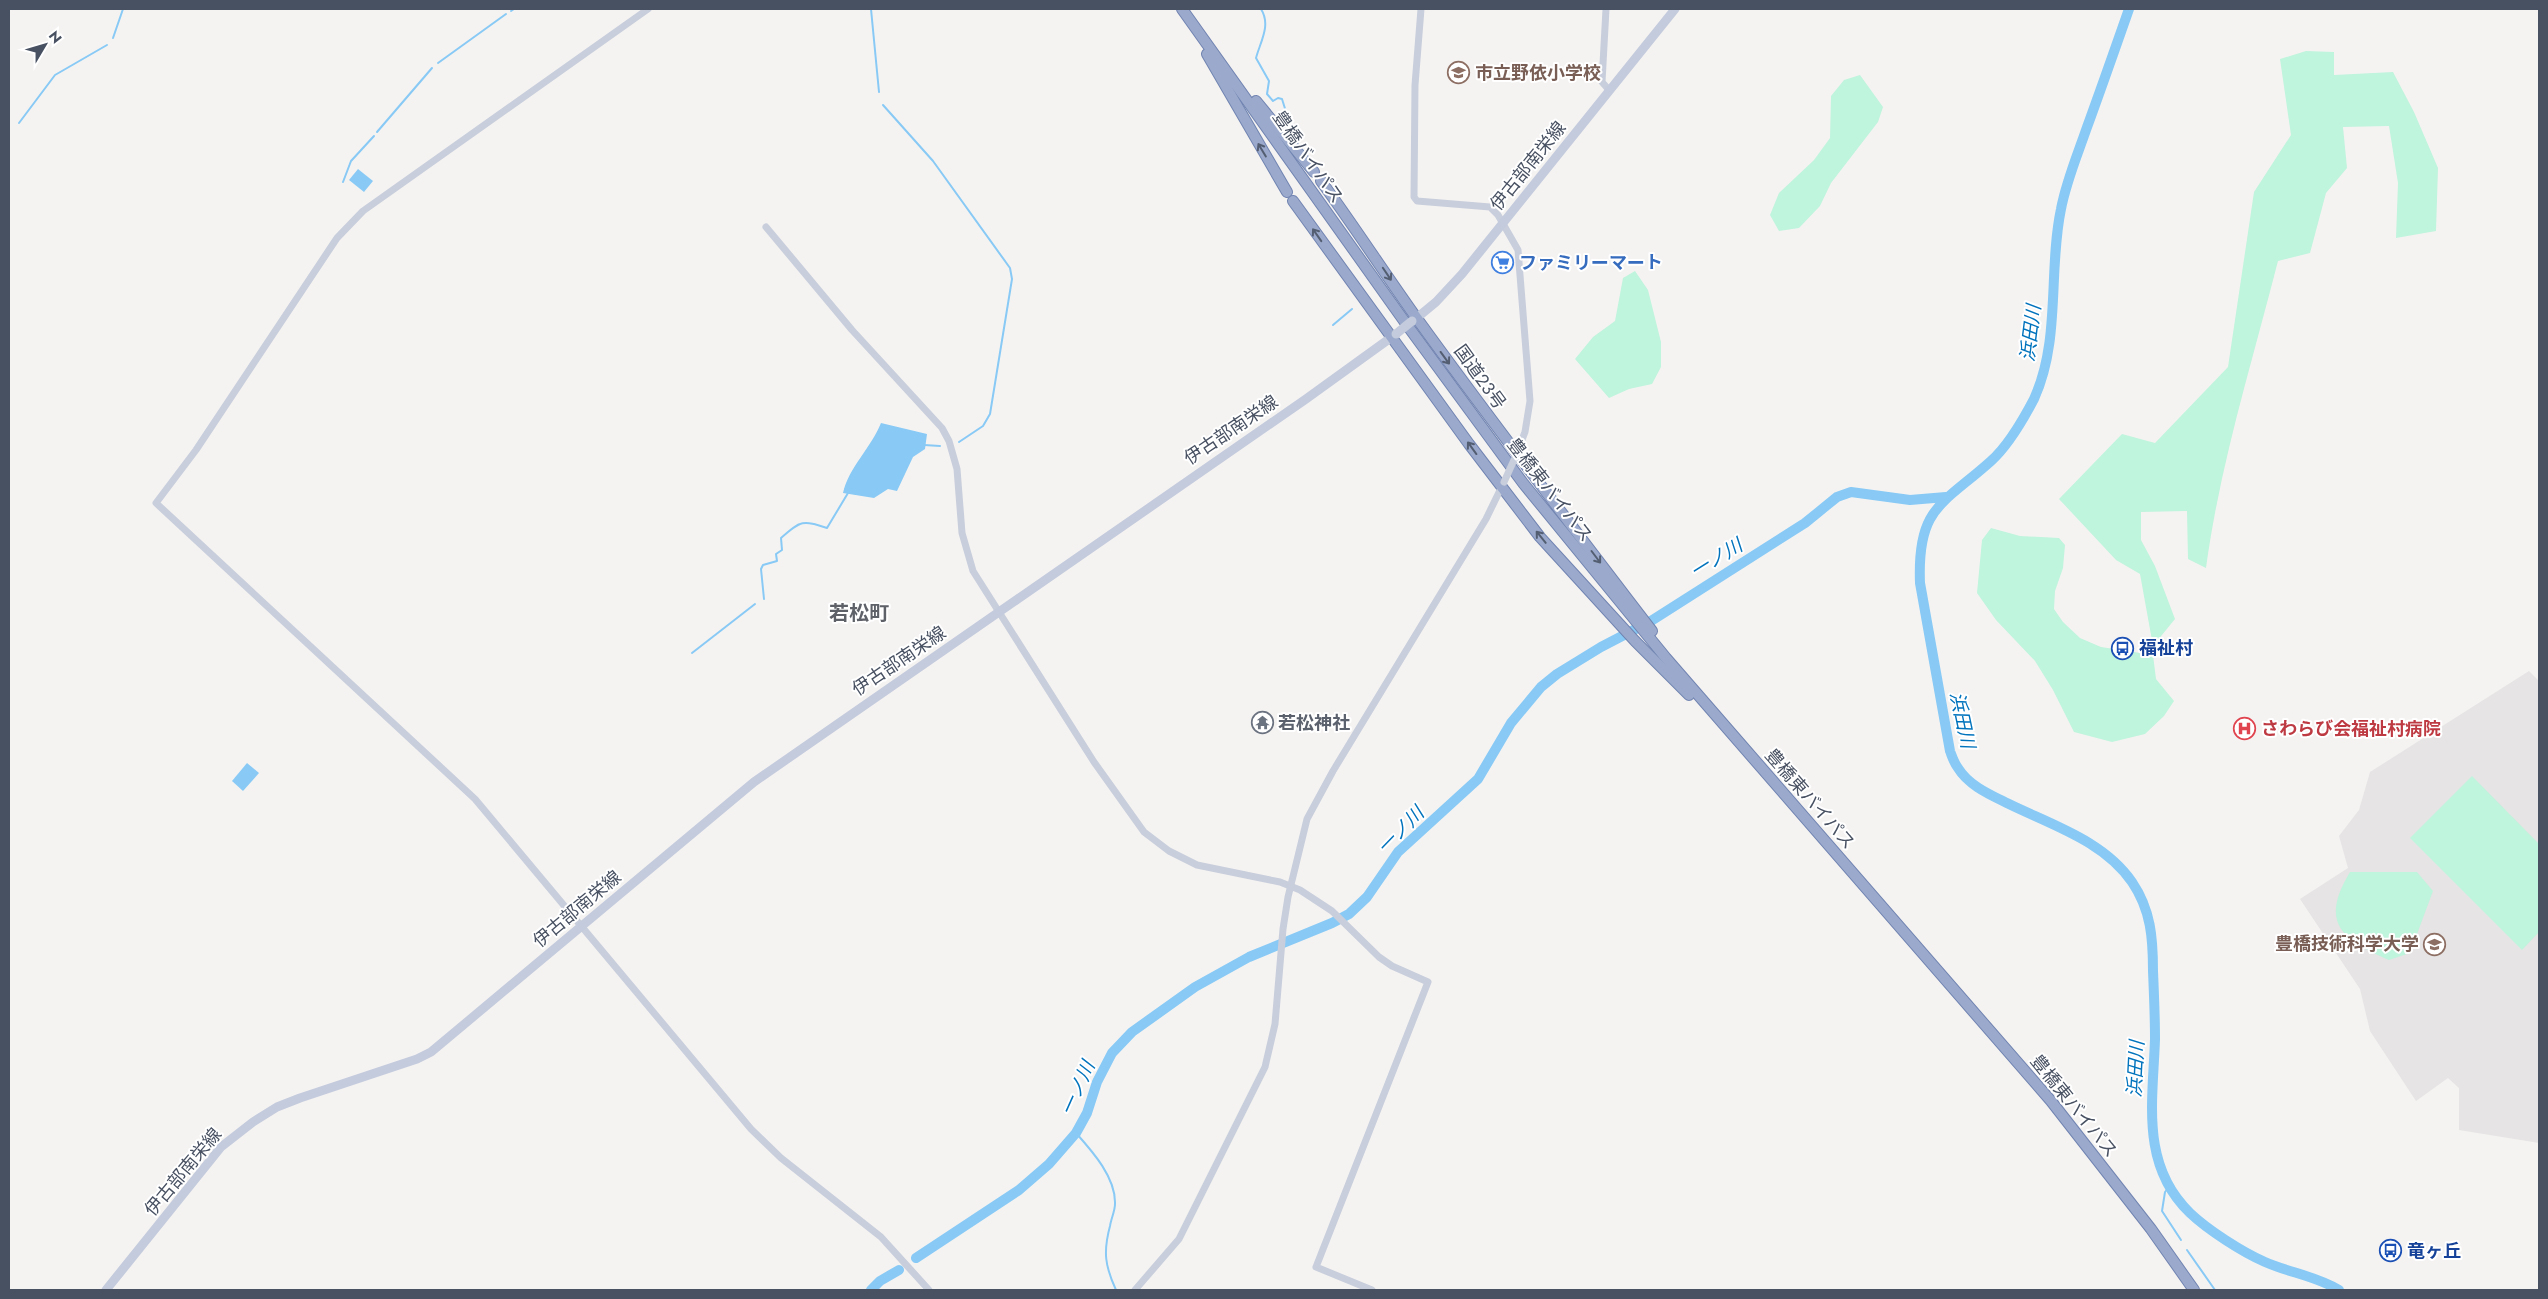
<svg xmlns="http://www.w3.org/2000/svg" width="2548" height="1299" font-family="Jost,'Noto Sans JP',sans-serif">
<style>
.education{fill:#e6e4e4}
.green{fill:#bff4dd}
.water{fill:#88caf5}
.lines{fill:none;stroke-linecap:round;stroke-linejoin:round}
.stream{stroke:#88caf5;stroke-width:2}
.river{stroke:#88caf5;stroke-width:10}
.trunk-casing{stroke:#7184b1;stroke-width:12}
.tertiary{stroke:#c8cedb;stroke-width:7}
.secondary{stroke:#c4cbdc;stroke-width:9}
.trunk{stroke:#9baacc;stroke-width:10}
.tertiary-bridge{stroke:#c8cedb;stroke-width:7}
.secondary-bridge{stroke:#c4cbdc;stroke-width:9}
.oneway{stroke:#545e72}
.labels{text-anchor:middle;stroke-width:4;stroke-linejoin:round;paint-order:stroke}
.education-label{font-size:18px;font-weight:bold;fill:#785e54;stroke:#fff;text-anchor:start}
.street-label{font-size:18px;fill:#485162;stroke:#fff}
.shop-label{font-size:18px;font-weight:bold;fill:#366cbe;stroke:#fff;text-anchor:start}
.transit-label{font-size:18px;font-weight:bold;fill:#164399;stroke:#fff;text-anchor:start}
.worship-label{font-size:18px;font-weight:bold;fill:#5b616d;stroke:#fff;text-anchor:start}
.health-label{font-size:18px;font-weight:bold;fill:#be3a42;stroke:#fff;text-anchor:start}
.water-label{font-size:19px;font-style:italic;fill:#0073bd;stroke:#fff}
.quarter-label{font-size:20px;font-weight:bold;fill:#5e6168;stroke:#fff}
</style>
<rect width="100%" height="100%" fill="#f5f3f2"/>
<!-- education -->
<path class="education" d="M2529 671 2539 681V1143L2459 1130V1088L2448 1078 2416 1101 2370 1031 2360 989 2300 899 2348 868 2339 836 2359 810 2370 772Z"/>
<!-- green -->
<g class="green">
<path d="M2306 51 2334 52V75L2393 72 2414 112 2438 168 2436 231 2396 238 2398 183 2389 126 2343 127 2347 168 2326 193 2310 253 2278 261C2252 363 2220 464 2206 568L2188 559 2187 511 2141 512V540L2155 566 2175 619 2153 646 2140 574 2116 560 2059 499 2122 434 2155 443 2228 367 2254 192 2291 135 2280 59Z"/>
<path d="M1860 75 1883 107 1878 122 1831 183 1820 206 1799 228 1779 231 1770 215 1779 193 1814 160 1830 138 1831 96 1844 80Z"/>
<path d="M1635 271 1648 290 1661 342V367L1652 384 1629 389 1609 398 1575 359 1593 337 1615 321 1623 278Z"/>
<path d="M1991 528 2020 536 2059 538 2065 545 2063 568 2055 591 2054 609 2063 622 2080 638 2101 647 2153 655 2156 679 2174 701 2164 716 2145 734 2112 742 2074 732 2053 690 2035 661 1996 620 1977 593 1982 540Z"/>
<path d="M2472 776 2539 844V932L2522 950 2410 838Z"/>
<path d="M2350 872H2417L2433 891 2410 953 2389 960C2342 940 2319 923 2350 872Z"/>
</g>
<!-- water -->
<g class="water">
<path d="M358 169 373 181 364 192 349 180Z"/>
<path d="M881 423 927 434 925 449 913 457 897 491 888 489 874 498 843 493C849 467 871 448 881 423Z"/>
<path d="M247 763 259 773 243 791 232 781Z"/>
</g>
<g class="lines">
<!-- stream -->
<g class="stream">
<path d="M871 9 879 92"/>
<path d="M1261 9C1271 25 1261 40 1256 58L1269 81 1267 94 1273 101 1278 98 1282 99 1287 115"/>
<path d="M511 11 514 9"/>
<path d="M113 38 123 9"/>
<path d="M438 63 506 14"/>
<path d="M883 105 933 161 1010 268 1012 279 990 414 983 426 959 442"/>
<path d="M19 123 55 75 107 45"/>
<path d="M377 132 432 68"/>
<path d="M343 182 351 161 374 136"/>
<path d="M1333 325 1352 309"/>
<path d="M924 445 940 446"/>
<path d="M764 599 761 569 763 565 777 561 776 554 782 550 781 538C801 520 803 520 827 528L848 493"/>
<path d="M692 653 755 604"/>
<path d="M1076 1133C1093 1152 1116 1178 1115 1204 1115 1211 1111 1219 1110 1226 1103 1252 1105 1266 1116 1290"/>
<path d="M2169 1187 2165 1192 2162 1211 2181 1240"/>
<path d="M2187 1250 2215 1290"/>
</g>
<!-- river -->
<g class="river">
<path d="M2129 9C2115 49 2101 89 2086 130 2077 156 2066 182 2061 209 2048 271 2061 340 2034 399 2023 420 2009 445 1991 461 1942 505 1917 507 1920 583L1950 751C1952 756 1954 763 1958 768 1969 786 1991 795 2009 804 2052 825 2104 841 2132 882 2151 910 2153 938 2153 971 2154 994 2155 1017 2155 1039 2153 1101 2140 1165 2190 1213 2208 1230 2242 1252 2265 1262 2290 1273 2316 1276 2339 1290"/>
<path d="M916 1258 1019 1190 1049 1164 1076 1133 1087 1113 1097 1082 1112 1053 1132 1032 1195 987 1249 957 1332 923 1349 914 1367 897 1398 852 1478 779 1511 723 1541 687 1557 674 1601 647 1651 621 1805 523 1837 497 1851 492 1910 500 1946 497"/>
<path d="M871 1290 880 1281 899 1270"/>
</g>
<defs>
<g id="trunk">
<path d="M1182 9 1407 325 1523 483 1666 658 2051 1101 2151 1229 2194 1290"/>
<path d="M1207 54 1287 192"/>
<path d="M1256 101 1314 172"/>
<path d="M1321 181C1354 226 1385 274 1418 320 1494 425 1573 528 1652 631"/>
<path d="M1293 201 1469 444 1540 537 1635 641 1689 695"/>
</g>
</defs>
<!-- trunk casing -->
<use href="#trunk" class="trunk-casing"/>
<!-- tertiary -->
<g class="tertiary">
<path d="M648 9 363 211 337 238 196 450 156 503 475 799 751 1129 781 1158 881 1237 929 1290"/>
<path d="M1421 9 1415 85 1414 197 1417 201 1490 207 1498 215 1518 250 1530 401 1525 432 1516 455"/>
<path d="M1606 9 1602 82 1609 90"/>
<path d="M766 227 852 330 942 428 949 441 957 469 962 533 973 571 1094 762 1144 832 1169 851 1197 865 1280 882 1300 890 1332 911 1379 957 1392 966 1428 982 1316 1267 1372 1290"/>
<path d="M1135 1290 1179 1239 1265 1067 1275 1024 1283 929 1288 897 1307 819 1333 771 1486 519 1503 484"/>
</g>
<!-- secondary -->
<g class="secondary">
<path d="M1413 321 1436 302 1462 274 1675 9"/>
<path d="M106 1290 221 1147 253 1122 277 1107 300 1098 417 1059 431 1052 754 782 1306 399 1396 334"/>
</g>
<!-- trunk -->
<use href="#trunk" class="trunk"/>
<!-- tertiary-bridge -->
<path class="tertiary-bridge" d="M1504 482 1514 460"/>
<!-- secondary-bridge -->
<path class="secondary-bridge" d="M1396 334 1412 321"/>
</g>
<!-- one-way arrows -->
<defs><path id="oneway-shaft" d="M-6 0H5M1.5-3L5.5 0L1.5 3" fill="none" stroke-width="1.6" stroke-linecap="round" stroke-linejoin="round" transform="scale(1.25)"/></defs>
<g class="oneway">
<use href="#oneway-shaft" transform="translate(1262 150) rotate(-121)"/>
<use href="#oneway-shaft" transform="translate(1317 235) rotate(-125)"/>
<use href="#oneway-shaft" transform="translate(1387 274) rotate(56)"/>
<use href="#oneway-shaft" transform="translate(1445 358) rotate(54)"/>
<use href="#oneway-shaft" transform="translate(1472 448) rotate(-126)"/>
<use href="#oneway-shaft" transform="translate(1541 537) rotate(-129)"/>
<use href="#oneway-shaft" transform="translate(1596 557) rotate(53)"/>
</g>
<!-- icons -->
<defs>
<symbol id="school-ring" viewBox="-11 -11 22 22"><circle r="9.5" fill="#fff" stroke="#8d6e63" stroke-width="1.5"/><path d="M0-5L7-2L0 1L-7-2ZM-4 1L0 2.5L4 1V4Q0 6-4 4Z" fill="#8d6e63"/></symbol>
<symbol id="supermarket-ring" viewBox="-11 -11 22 22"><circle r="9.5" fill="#fff" stroke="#3f7fe0" stroke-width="1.5"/><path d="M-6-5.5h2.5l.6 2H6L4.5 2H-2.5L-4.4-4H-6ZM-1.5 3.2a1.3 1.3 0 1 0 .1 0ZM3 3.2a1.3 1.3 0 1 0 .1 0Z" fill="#3f7fe0"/></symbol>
<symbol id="bus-ring" viewBox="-11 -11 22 22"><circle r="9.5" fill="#fff" stroke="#1a4fb4" stroke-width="1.5"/><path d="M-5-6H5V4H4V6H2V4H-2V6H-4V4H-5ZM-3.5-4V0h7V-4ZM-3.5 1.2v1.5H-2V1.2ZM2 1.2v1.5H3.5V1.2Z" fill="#1a4fb4"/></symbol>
<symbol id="temple-ring" viewBox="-11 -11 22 22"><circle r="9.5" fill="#fff" stroke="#6b7280" stroke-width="1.5"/><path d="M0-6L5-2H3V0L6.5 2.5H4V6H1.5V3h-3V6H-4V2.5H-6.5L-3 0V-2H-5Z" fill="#6b7280"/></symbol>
<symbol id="hospital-ring" viewBox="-11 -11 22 22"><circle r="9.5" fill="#fff" stroke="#e0444e" stroke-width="1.5"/><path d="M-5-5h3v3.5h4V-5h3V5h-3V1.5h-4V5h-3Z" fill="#e0444e"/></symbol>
<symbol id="university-ring" viewBox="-11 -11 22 22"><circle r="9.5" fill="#fff" stroke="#8d6e63" stroke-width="1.5"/><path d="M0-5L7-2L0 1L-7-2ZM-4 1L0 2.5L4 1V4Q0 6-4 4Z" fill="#8d6e63"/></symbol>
</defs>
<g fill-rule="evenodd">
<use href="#school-ring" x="1446" y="60" width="25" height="25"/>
<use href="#supermarket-ring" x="1490" y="250" width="25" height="25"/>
<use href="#bus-ring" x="2110" y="636" width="25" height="25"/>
<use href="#temple-ring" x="1250" y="710" width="25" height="25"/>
<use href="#hospital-ring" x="2232" y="716" width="25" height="25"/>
<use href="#university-ring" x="2422" y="932" width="25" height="25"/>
<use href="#bus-ring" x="2378" y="1238" width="25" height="25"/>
</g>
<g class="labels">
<!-- education labels -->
<g class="education-label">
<text x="1475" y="79">市立野依小学校</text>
<text x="2419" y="950" text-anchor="end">豊橋技術科学大学</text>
</g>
<!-- street labels -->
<g class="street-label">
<text transform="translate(1308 157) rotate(55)" y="6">豊橋バイパス</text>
<text transform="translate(1528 166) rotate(-51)" y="6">伊古部南栄線</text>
<text transform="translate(1480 377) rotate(54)" y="6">国道23号</text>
<text transform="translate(1231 430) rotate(-34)" y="6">伊古部南栄線</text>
<text transform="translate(1550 490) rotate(52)" y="6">豊橋東バイパス</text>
<text transform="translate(899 661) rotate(-34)" y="6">伊古部南栄線</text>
<text transform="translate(1810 799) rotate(49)" y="6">豊橋東バイパス</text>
<text transform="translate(577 909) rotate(-40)" y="6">伊古部南栄線</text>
<text transform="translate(2074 1106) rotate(51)" y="6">豊橋東バイパス</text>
<text transform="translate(183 1172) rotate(-50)" y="6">伊古部南栄線</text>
</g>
<!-- shop labels -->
<g class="shop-label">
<text x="1519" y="269">ファミリーマート</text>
</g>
<!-- transit labels -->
<g class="transit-label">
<text x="2139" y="654">福祉村</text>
<text x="2407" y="1257">竜ヶ丘</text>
</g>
<!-- worship labels -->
<g class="worship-label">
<text x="1278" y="729">若松神社</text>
</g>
<!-- health labels -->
<g class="health-label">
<text x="2261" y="735">さわらび会福祉村病院</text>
</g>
<!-- water labels -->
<g class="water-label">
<text transform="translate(2030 333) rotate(-83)" y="7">浜田川</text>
<text transform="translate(1716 558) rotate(-32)" y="7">一ノ川</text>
<text transform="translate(1963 720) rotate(78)" y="7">浜田川</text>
<text transform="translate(1400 830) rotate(-46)" y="7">一ノ川</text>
<text transform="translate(2135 1069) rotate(-87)" y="7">浜田川</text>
<text transform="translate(1077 1088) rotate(-66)" y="7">一ノ川</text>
</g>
<!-- quarter labels -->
<g class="quarter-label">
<text x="859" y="620">若松町</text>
</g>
</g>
<!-- border -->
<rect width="2548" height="1299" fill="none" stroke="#485162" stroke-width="20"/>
<!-- north arrow -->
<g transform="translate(45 45) rotate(52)" stroke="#ffffff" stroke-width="4" paint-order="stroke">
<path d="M0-4L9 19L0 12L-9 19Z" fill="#485162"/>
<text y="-8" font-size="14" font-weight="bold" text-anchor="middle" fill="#485162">N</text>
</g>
</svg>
